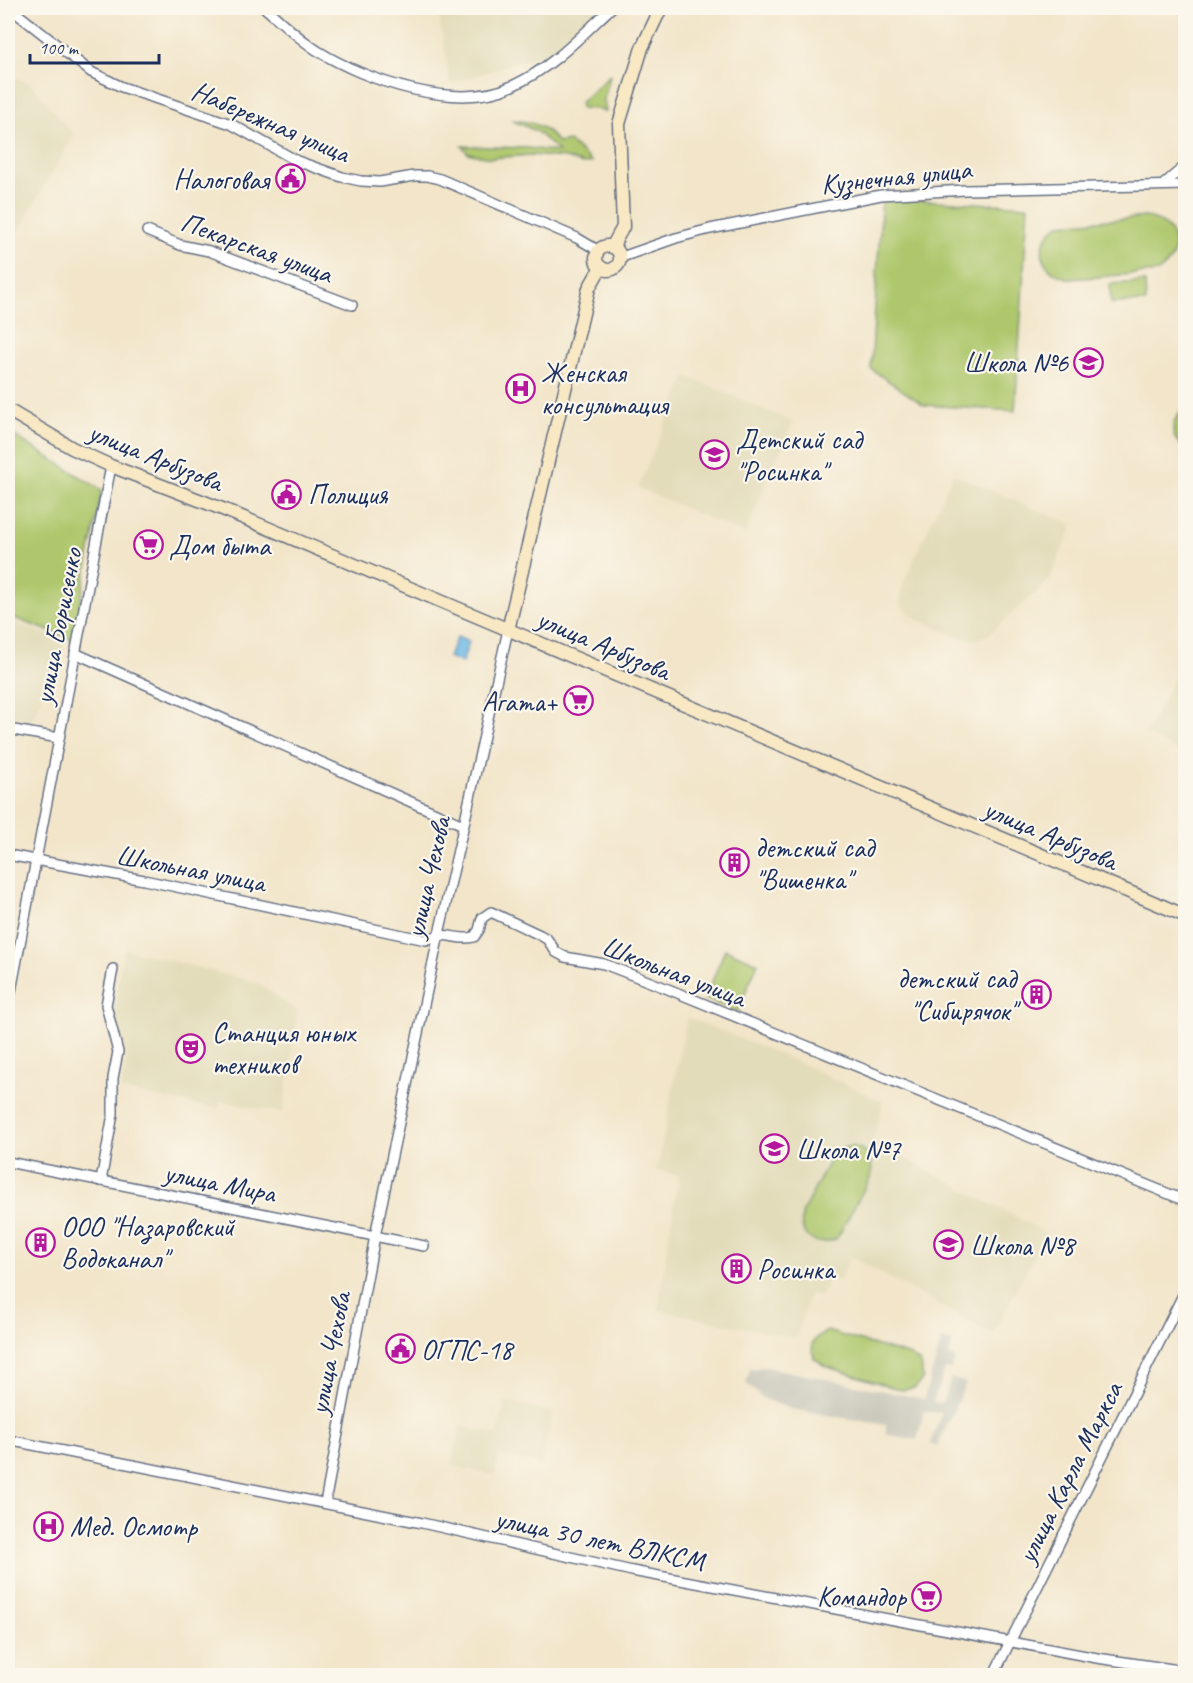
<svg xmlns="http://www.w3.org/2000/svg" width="1193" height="1683" font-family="Caveat,sans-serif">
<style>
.built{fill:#e3dcba}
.industrial{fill:#c6c5b8}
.green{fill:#aec76c;stroke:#647b65;stroke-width:1.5}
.water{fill:#68b7e2;stroke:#4273a0;stroke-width:1.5}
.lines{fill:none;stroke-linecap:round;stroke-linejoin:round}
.street-casing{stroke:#666f83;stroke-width:12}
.secondary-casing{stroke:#666f83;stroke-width:15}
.street{stroke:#fff;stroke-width:9}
.secondary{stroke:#f8e8c3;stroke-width:12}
.labels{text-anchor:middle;stroke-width:4.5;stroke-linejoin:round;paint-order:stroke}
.street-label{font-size:28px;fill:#1b2f5e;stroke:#fbf7ec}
.poi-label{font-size:28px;fill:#1b2f5e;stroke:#fbf7ec;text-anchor:start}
</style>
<rect width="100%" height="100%" fill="#fbf7ec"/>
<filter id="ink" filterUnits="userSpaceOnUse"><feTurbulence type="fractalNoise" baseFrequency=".0167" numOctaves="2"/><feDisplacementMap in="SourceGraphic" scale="12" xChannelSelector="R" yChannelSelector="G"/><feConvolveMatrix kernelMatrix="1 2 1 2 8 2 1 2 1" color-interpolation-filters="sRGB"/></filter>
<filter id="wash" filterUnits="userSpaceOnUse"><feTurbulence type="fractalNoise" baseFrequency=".008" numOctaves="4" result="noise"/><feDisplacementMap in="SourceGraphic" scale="24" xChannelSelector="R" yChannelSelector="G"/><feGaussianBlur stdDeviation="1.35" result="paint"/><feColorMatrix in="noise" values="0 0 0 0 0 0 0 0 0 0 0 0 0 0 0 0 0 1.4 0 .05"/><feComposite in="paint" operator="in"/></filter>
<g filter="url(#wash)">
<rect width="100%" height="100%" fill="#f2e5c9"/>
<!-- built -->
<g class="built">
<path d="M438 8H598L557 50 450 84Z"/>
<path d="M8 75 31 84 74 135 12 242 8 238Z"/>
<path d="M686 376 793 422 745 534 638 488Z"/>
<path d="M953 474 1073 525 1049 581 988 635 975 640 959 638 917 619 900 605 901 588Z"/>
<path d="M8 620 65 641 31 723 8 718Z"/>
<path d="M1185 657V754L1145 734Z"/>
<path d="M124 949 255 982 298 1011 283 1113 220 1101 217 1109 121 1090 126 1060 113 1010Z"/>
<path d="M687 1017 798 1062 883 1102 873 1141 1046 1233 993 1334 851 1257 839 1282 830 1277 821 1296 810 1294 796 1338 658 1310 678 1176 657 1170Z"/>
<path d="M505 1401 553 1412 541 1465 499 1455 495 1475 451 1465 460 1426 497 1435Z"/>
</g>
<!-- industrial -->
<path class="industrial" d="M942 1339 953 1343 949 1355 956 1359 951 1369H945L933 1402 942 1403 951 1378 966 1383 937 1447 930 1444 942 1413 924 1411 917 1440 886 1434V1425L791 1409 762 1398 746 1383 750 1369 766 1367 924 1399Z"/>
<!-- green -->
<g class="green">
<path d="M610 75 604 99 606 112 598 109 581 108 580 103Z"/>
<path d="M511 120C531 121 547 126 558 143L569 141 592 162 583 164 566 158 531 155 490 158 468 153 462 146 528 148 559 152 536 131Z"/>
<path d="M882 198 1028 206 1015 411 924 405 871 369Z"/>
<path d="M1146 217C1178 223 1185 254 1158 272L1071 279C1039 273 1032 244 1059 224Z"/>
<path d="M1145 282 1146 302 1111 303 1110 284Z"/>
<path d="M1185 409H1186L1185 448C1169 438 1169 420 1185 409Z"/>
<path d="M8 432 102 490 73 640 8 616Z"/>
<path d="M725 949 758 963 737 1012 705 999Z"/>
<path d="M852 1146C869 1150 875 1162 870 1178L837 1238C815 1250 796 1235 803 1211L831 1158C837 1150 843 1147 852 1146Z"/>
<path d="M827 1331 911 1356 921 1364 923 1378 915 1388 901 1390 825 1366 814 1358 812 1344 816 1338Z"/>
</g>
<!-- water -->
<path class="water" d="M457 637 469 642 462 663 448 657Z"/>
</g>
<g filter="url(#ink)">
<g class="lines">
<defs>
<g id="street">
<path d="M10 8 91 72 122 87 231 124 297 161 342 177 361 181 380 182 414 176H427L440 179 577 238 599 251"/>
<path d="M265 8C282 22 299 39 318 51 366 81 458 112 512 86 552 68 580 37 611 8"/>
<path d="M1163 185 1186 165"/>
<path d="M147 231 180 245 209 251 352 305"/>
<path d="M619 258 676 238 710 229 881 195 965 190 1186 185"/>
<path d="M75 653 463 825"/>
<path d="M8 729 59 738"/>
<path d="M8 855 144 880 426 940C450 929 453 942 474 937L479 930 482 918 491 912 540 935 547 939 556 952 565 957 604 964 663 987 1186 1201"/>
<path d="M8 1007 111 466"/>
<path d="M8 1162 424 1246"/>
<path d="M101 1181 113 1114V1078L118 1052 106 1005 113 969"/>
<path d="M8 1440 422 1523 632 1571 1097 1658 1186 1671"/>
<path d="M325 1503 375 1236 439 934 508 630"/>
<path d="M993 1676 1186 1289"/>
</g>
<g id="secondary">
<circle cx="608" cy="258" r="12"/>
<path d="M612 247 623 227 619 124 642 48 661 8"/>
<path d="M8 410 72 448 111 466 225 510 1186 916"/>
<path d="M508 630 589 288 601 267"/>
</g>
</defs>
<!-- street casing -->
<use href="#street" class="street-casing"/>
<!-- secondary casing -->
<use href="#secondary" class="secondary-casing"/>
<!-- street -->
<use href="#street" class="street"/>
<!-- secondary -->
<use href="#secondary" class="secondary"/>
</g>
</g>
<!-- icons -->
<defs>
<symbol id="civic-ring" viewBox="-11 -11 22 22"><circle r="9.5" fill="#fbf7ec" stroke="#b5179e" stroke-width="1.5"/><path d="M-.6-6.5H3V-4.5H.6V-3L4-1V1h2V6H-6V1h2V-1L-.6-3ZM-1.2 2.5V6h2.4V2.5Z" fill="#b5179e"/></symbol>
<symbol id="school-ring" viewBox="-11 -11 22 22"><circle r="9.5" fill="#fbf7ec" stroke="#b5179e" stroke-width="1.5"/><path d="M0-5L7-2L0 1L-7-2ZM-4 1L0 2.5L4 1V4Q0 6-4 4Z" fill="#b5179e"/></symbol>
<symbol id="hospital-ring" viewBox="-11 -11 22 22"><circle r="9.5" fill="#fbf7ec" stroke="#b5179e" stroke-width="1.5"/><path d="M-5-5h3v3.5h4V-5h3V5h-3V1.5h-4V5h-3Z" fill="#b5179e"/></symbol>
<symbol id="supermarket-ring" viewBox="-11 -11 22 22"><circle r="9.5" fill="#fbf7ec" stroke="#b5179e" stroke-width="1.5"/><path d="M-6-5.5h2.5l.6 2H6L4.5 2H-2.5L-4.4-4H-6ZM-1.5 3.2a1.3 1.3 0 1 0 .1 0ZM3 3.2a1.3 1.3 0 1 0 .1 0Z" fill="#b5179e"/></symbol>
<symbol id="building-ring" viewBox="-11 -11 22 22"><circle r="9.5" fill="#fbf7ec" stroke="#b5179e" stroke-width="1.5"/><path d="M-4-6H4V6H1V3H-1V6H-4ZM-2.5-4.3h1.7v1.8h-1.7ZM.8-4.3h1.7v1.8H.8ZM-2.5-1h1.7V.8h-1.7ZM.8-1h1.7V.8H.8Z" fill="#b5179e"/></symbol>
<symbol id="theatre-ring" viewBox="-11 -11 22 22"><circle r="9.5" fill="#fbf7ec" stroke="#b5179e" stroke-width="1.5"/><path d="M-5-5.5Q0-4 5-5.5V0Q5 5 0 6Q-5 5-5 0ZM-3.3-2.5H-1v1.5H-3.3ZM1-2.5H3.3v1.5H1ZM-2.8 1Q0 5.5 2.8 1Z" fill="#b5179e"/></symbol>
</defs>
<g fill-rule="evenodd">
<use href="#civic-ring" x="274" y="162" width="33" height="33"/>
<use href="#school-ring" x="1072" y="346" width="33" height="33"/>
<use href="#hospital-ring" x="504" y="372" width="33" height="33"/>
<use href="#school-ring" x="698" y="438" width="33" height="33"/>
<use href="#civic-ring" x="270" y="478" width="33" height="33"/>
<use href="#supermarket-ring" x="132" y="528" width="33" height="33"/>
<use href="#supermarket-ring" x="562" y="684" width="33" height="33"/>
<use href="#building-ring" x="718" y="846" width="33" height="33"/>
<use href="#building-ring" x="1020" y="978" width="33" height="33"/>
<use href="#theatre-ring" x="174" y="1032" width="33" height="33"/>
<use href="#school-ring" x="758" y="1132" width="33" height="33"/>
<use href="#building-ring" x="24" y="1226" width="33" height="33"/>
<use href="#school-ring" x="932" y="1228" width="33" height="33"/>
<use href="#building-ring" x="720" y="1252" width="33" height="33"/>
<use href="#civic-ring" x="384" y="1332" width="33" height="33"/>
<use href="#hospital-ring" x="32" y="1510" width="33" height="33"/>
<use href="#supermarket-ring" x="910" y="1580" width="33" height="33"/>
</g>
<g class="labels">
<!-- street labels -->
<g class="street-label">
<text transform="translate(271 121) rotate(23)" y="10">Набережная улица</text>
<text transform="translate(896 176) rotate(-6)" y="10">Кузнечная улица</text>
<text transform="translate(257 247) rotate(20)" y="10">Пекарская улица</text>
<text transform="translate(156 456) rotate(22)" y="10">улица Арбузова</text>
<text transform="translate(57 626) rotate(-79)" y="10">улица Борисенко</text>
<text transform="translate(604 644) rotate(23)" y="10">улица Арбузова</text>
<text transform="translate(1051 834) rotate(23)" y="10">улица Арбузова</text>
<text transform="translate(191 868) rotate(11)" y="10">Школьная улица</text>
<text transform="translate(427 877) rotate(-77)" y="10">улица Чехова</text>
<text transform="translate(674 971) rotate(21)" y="10">Школьная улица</text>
<text transform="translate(220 1182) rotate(11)" y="10">улица Мира</text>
<text transform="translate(329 1353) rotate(-79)" y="10">улица Чехова</text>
<text transform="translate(1069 1472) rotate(-63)" y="10">улица Карла Маркса</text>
<text transform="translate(600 1539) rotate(12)" y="10">улица 30 лет ВЛКСМ</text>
</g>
<!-- poi labels -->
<g class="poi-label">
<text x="269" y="189" text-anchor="end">Налоговая</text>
<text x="1068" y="372" text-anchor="end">Школа №6</text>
<text x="541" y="382">Женская<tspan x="541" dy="32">консультация</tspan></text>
<text x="736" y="449">Детский сад<tspan x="736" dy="32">"Росинка"</tspan></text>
<text x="308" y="504">Полиция</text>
<text x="169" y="555">Дом быта</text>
<text x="557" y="711" text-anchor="end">Агата+</text>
<text x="755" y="857">детский сад<tspan x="755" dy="32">"Вишенка"</tspan></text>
<text x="1016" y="988" text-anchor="end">детский сад<tspan x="1016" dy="32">"Сибирячок"</tspan></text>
<text x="212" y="1042">Станция юных<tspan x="212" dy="32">техников</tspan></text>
<text x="796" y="1159">Школа №7</text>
<text x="61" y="1236">ООО "Назаровский<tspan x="61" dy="32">Водоканал"</tspan></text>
<text x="970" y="1255">Школа №8</text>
<text x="757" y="1279">Росинка</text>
<text x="421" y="1359">ОГПС-18</text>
<text x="70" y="1536">Мед. Осмотр</text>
<text x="906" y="1606" text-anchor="end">Командор</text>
</g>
</g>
<!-- margin -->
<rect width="1193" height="1683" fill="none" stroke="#fbf7ec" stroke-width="30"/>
<!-- scale -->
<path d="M30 54v9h129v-9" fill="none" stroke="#1b2f5e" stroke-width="3"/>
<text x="39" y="54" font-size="18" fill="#1b2f5e" stroke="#fbf7ec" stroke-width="4.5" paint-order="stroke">100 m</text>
</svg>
